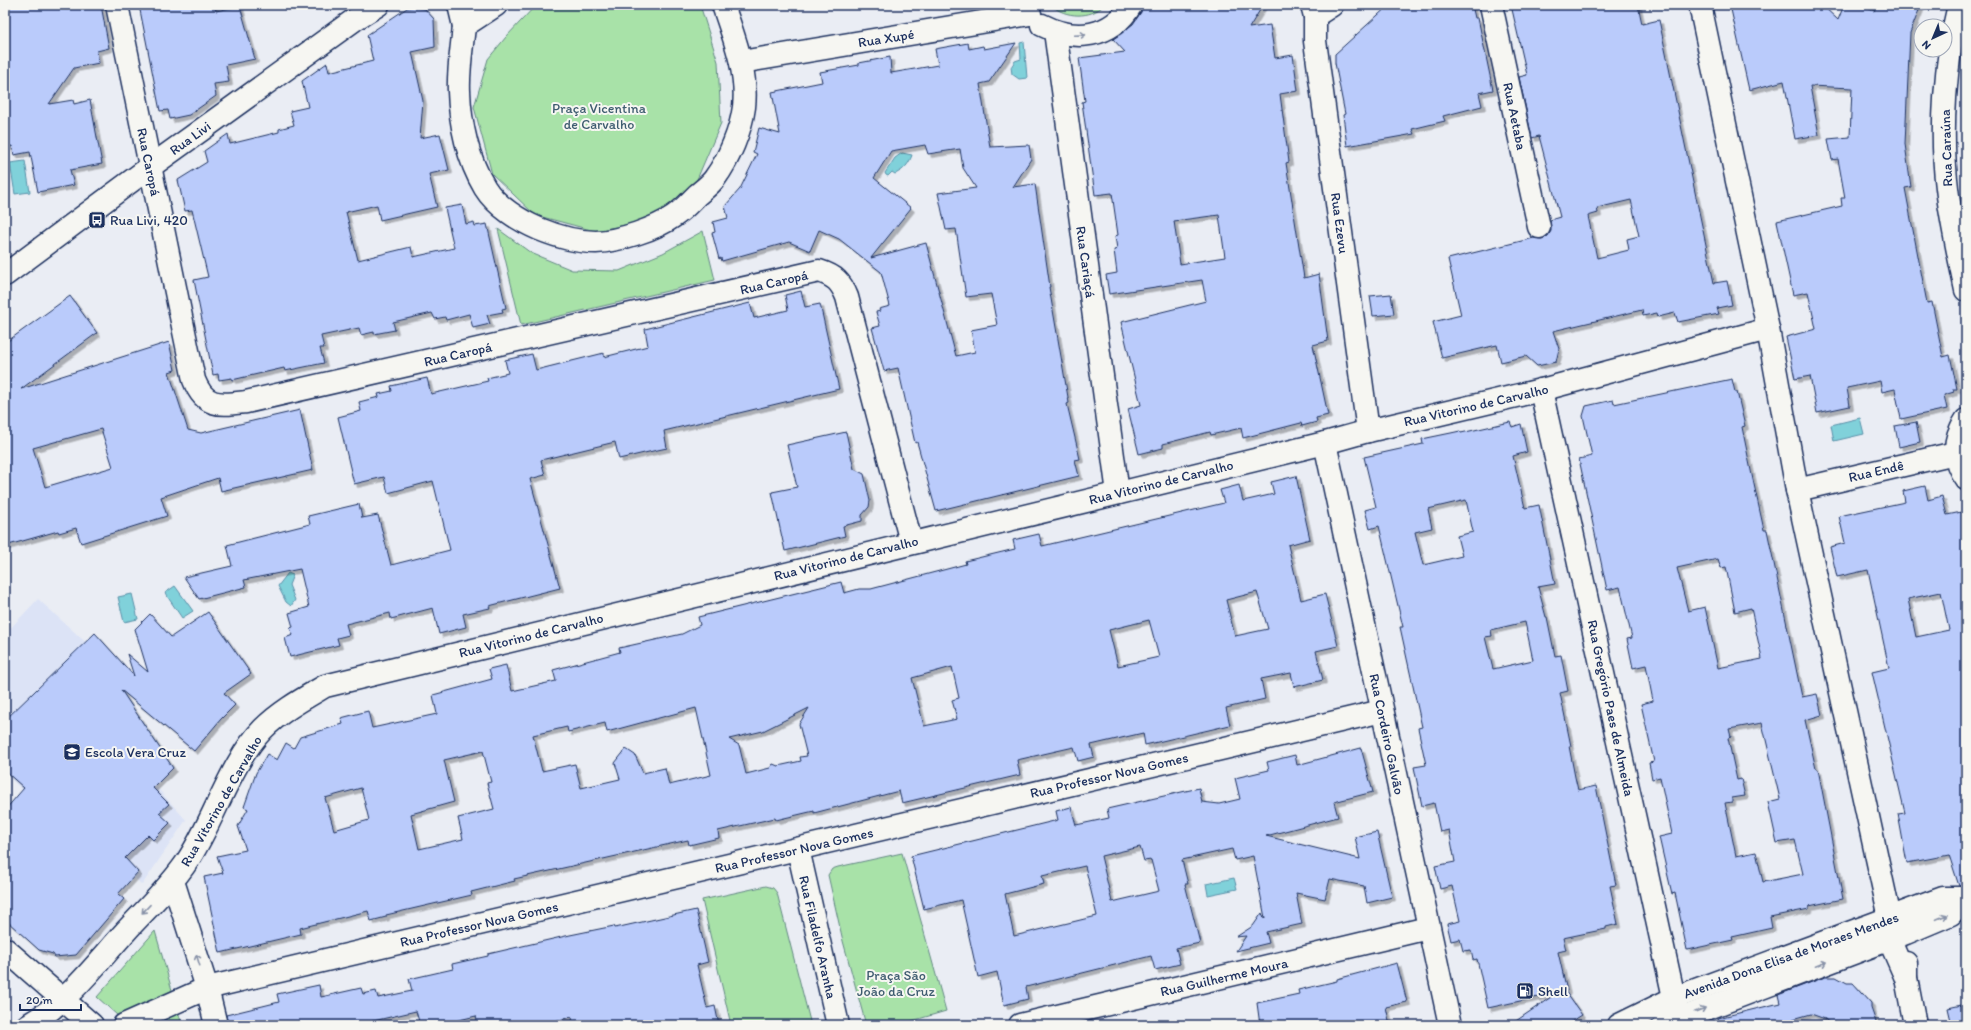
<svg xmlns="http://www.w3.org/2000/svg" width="1971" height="1030" font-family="Itim,sans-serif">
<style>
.built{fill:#dce3f6}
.green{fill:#a8e2a8;stroke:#628883}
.water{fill:#80d1da;stroke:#5890a8}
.building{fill:#bacbfb;stroke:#1b2f5e;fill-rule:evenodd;filter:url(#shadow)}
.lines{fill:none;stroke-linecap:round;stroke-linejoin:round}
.street-casing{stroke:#1b2f5e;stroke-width:25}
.secondary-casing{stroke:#1b2f5e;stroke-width:25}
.street{stroke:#f6f6f2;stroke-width:22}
.secondary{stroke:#f6f6f2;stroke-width:22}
.oneway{stroke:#8892a8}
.labels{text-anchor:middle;stroke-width:4;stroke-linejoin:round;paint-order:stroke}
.street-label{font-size:14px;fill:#1b2f5e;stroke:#f6f6f2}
.park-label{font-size:14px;fill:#3e5c70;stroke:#f6f6f2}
.poi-label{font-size:14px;fill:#1b2f5e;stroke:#f6f6f2;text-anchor:start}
</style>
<defs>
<filter id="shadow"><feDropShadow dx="3.5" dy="3.5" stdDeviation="0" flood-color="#0004"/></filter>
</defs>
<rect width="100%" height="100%" fill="#eaedf4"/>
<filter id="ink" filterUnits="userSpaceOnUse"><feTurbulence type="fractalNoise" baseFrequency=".025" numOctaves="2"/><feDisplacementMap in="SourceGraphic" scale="8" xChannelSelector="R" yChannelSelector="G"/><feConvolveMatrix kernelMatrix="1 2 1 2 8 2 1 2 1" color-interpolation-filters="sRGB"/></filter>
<g filter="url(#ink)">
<!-- built -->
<path class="built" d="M38 599 114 668 136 764 186 820 142 885 77 821 60 828 5 773 14 739 5 725V634Z"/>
<!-- green -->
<g class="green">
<path d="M536 5H700L718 62 721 123 695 184 651 220 595 231 535 215 492 174 474 107 488 59 506 37Z"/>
<path d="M1051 5H1104C1091 19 1065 18 1051 5Z"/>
<path d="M498 229 531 253 572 270 619 271 663 253 703 231 715 280 521 325Z"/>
<path d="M902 853 946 1011 898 1025H866L843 941 828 875 832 869 838 867Z"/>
<path d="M766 886 773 888 777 893 811 1025H731L702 900Z"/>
<path d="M155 931 182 1025H128L97 997Z"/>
</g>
<!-- water -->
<g class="water">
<path d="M1024 42 1027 78 1019 79 1012 74 1011 67 1015 61 1021 59 1020 43Z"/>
<path d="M902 153 912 155C909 164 904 170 895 174L892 172 888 176 886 175 885 173 895 158Z"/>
<path d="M25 161 30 192 15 194 10 163Z"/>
<path d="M1860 418 1864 434 1834 441 1831 425Z"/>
<path d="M288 573 293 575 289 585 295 600 291 606 286 602 278 586Z"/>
<path d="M175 586 193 611 182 618 165 593Z"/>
<path d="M132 594 138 619 124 622 118 597Z"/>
<path d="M1234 878 1237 889 1208 895 1206 884Z"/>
</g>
<!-- building -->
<g class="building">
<path d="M5 5H101L109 48 97 51 99 63 74 68 49 104 73 100 74 104 90 100 102 164 70 170 74 185 38 192 30 152 14 155 12 146 5 147Z"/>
<path d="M139 5H215L216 11 240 6 255 59 226 65 229 82 214 84 216 96 189 115 170 119 168 110 160 111Z"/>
<path d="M1143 5H1263L1249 28 1270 25 1275 58 1293 55 1298 91 1280 94 1289 162 1286 163 1304 278 1319 274 1328 341 1313 345 1328 415 1316 418 1317 422 1302 426 1301 423 1243 438 1241 428 1211 435 1210 432 1163 444V448L1139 454 1128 409 1141 405 1121 322 1206 301 1202 280 1109 294 1106 275 1117 273 1114 250 1117 249 1115 236 1118 235 1112 193 1095 195 1082 102 1085 101 1079 58 1125 52 1113 39 1133 24 1141 12ZM1219 215 1225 257 1180 264 1174 221Z"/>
<path d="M1393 5H1472L1475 18H1478L1493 90 1479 93 1482 106 1443 116 1445 121 1412 129 1414 134 1347 146 1343 115 1345 114 1335 63V54L1388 6Z"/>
<path d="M1511 5H1638L1642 24 1659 20 1714 283 1727 281 1732 305 1717 308 1719 314 1678 322 1675 313 1658 317 1657 313 1643 316 1642 310 1553 331 1559 349 1556 362 1537 366 1526 356 1501 362 1497 345 1442 358 1433 322 1461 315 1448 259 1534 238 1542 239 1548 236 1551 231 1550 220 1560 217 1539 136 1532 138 1519 77 1527 75ZM1631 200 1639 236 1627 239 1629 250 1597 258 1588 216 1598 213 1597 208Z"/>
<path d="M1730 5H1822L1838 20 1844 5H1860L1874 11 1877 5H1921L1910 33 1905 144 1911 187 1905 188 1927 303 1932 302 1943 357 1950 355 1957 389H1953L1954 392 1944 395 1947 409 1901 419 1895 389 1882 392 1880 381 1847 388 1850 406 1817 413 1810 376 1795 379 1786 337 1816 329 1808 292 1793 295 1777 221 1842 206 1841 198H1845L1838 159 1832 160 1828 139 1850 137 1852 88 1810 86 1819 135 1795 139 1784 81 1749 90Z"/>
<path d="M414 7 425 9 434 19 435 47 412 52 423 101 420 138 440 134 449 170 429 174 437 207 380 220 377 205 346 212 358 260 411 247 413 257 454 248 445 208 462 205 466 224 474 222 475 226 487 224 506 308 502 309 503 312 487 315 490 324 473 328 469 314 446 320 445 317 435 319 432 313 393 322 395 330 374 334V332L361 335 359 328 321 336 324 348H320L324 363 285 371 284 368 232 380V378L219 380 218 374 213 375 194 280 208 277 192 210 185 211 178 180 207 162 204 151 228 134 230 144 279 132V129L294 125 290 111 308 107 302 81 327 63 329 72 373 61 367 35 407 8Z"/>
<path d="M968 43 969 49 983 46 984 49 1016 43 989 82 980 84 990 147 1029 145 1031 159 1013 187 1035 184 1050 287H1049L1069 403 1067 404 1080 459 1075 460 1079 476 936 511 917 442 915 443 898 368 884 371 872 328 880 326 876 312 880 311 879 309 890 306 881 272 839 239 819 230 810 251 789 242 722 261 721 258 719 259 712 233 715 232 713 222 728 218 725 206 740 189 757 154 753 152 759 128 780 134 772 92 822 82 820 72 859 65V63L890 57 891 73 938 65 935 49ZM925 145 928 154 960 149 963 168 976 188 938 193 946 230 956 229 966 297 991 294 997 325 971 330 975 352 956 356 926 243 871 258 911 208 874 178 891 151Z"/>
<path d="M801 291 805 307 820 304 839 389 664 431 667 448 653 451 619 459 615 442 541 460 545 475 530 479 560 588 489 606 490 608 463 614 466 627 439 634 433 608 391 619 390 613 346 624 349 635 337 638 339 645 290 657 285 638 293 635 290 628 293 627 289 613 309 607 300 569 244 580 246 587 199 599 184 577 232 566 227 545 310 524 308 516 359 504 362 518 378 515 391 565 450 550 433 481 388 493 384 477 354 484 338 417 361 411 359 402 379 397 378 394 392 391 391 386 427 378 431 394 488 381 487 378 508 373 505 360 532 354 536 370 604 353V357L648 346 645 329 750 303 754 318 788 310 785 295Z"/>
<path d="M1391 294 1394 314 1373 316 1370 296Z"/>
<path d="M70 296 97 333 21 389 169 342 175 370 169 372 188 430 201 433 300 410 313 470 221 491 218 478 161 497 167 516 81 543 76 528 59 533 58 531 5 546V343ZM101 429 113 467 45 487 33 448Z"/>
<path d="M1732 379 1735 392H1737L1745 426 1742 427 1750 466 1764 530H1767L1802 697 1817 694 1822 715 1805 720 1816 769H1818L1843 899 1809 906V909L1770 917 1772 928 1732 937 1733 940 1687 950 1675 893 1672 894 1659 837 1672 834 1660 777 1652 779 1649 763 1654 762 1641 704 1653 701 1646 665 1633 668 1627 639 1632 638 1620 587 1607 590 1579 459 1592 456 1583 416 1586 406 1613 400 1614 404ZM1718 559 1721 568 1726 567 1735 612 1751 608 1762 659 1718 668 1705 607 1688 611 1677 568ZM1762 723 1780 799 1768 802 1777 843 1795 840 1803 874 1763 882 1756 852 1736 856 1725 803 1732 802V798L1745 796 1741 779 1737 780 1728 738 1731 737 1729 729Z"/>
<path d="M1510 422 1512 427 1521 424 1527 452 1513 456 1525 508 1539 505 1555 584 1538 587 1546 617H1547L1555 656 1561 655 1568 691 1560 693 1571 746H1569L1575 777 1578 790 1596 786 1616 885 1610 886 1618 924 1606 927V929L1563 938 1566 950 1558 952 1567 991H1565L1582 1015 1566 1025H1510L1557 993 1488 1008 1477 959 1473 960 1471 950 1463 951 1460 939 1451 941 1447 924 1460 921 1452 886 1440 889 1435 866 1455 862 1449 830 1440 832 1434 803 1422 806 1414 767 1426 765 1418 728 1422 727 1400 627H1403L1379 526 1370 529 1365 510 1376 507 1364 457 1423 444 1422 439 1451 433 1460 431 1461 433ZM1466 500 1473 532 1457 536 1462 556 1423 565 1415 532 1432 528 1428 509ZM1525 622 1533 660 1493 669 1485 637 1492 636 1491 630Z"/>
<path d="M1916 422 1920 442 1899 447 1895 426Z"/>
<path d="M846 432 854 469 864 474 870 501 869 507 862 515V521L843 526 845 536 785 551 772 492 797 487 787 445Z"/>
<path d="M1296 476 1310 539 1288 545 1301 600 1325 594 1338 646 1316 651 1323 680 1294 687 1291 673 1261 679 1265 699 1226 708 1230 725 1145 745 1143 733 1091 745 1094 757 1078 761 1074 747 1017 760 1020 775 902 803 899 791 814 813V811L776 820 775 818 718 831 719 838 689 845 688 840 514 879 515 881 471 892 472 895 386 915V917L371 921 368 911 300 928 301 934 220 953 204 877 223 873 217 856 246 850 238 826 248 809 244 807 256 773 267 754 277 760 286 743 294 748 300 737 343 724 341 718 368 711 372 728 437 714 433 695 492 679 489 669 506 665 512 691 556 681 553 670 620 652 619 648 682 634 700 625 698 617 841 582 844 593 859 589H871L966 564 965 561 1015 549 1013 540 1039 534 1042 546 1224 503 1220 490 1239 485 1243 501 1274 494 1271 482ZM1257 592 1268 629 1235 636 1226 600ZM1149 620 1159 657 1118 666 1109 630ZM952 667 959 698 952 700 957 719 924 726 912 678ZM696 708 711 775 669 785 665 768 643 773 635 755 626 749 615 763 620 779 581 788 575 764 542 771 533 735 567 727 568 732 605 723 607 732ZM809 708 799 724 807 756 800 757 801 761 778 766 773 764 770 768 746 774 739 745 729 739 763 731ZM483 751 491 782 487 783 494 809 458 818 463 839 419 849 411 814 454 802 444 760ZM361 788 369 820 334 830 325 798Z"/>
<path d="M1925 486 1928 500 1942 496 1947 515 1966 511V886H1959L1949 855 1907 863 1898 814 1905 813 1872 672 1889 668 1868 570 1837 577 1830 547 1845 543 1839 516 1905 502 1903 491ZM1941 592 1949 630 1916 637 1908 599Z"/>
<path d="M208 612 251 674 224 693 235 705 221 719 194 751 121 690 173 768 153 788 169 804 159 813 170 823 153 840 148 835 125 858 138 872 118 894 124 899 76 955 55 957 53 954 39 950 8 922 9 921 5 917V810L24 788 5 771V720L95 633 134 676 127 654 148 672 135 629 150 614 171 637Z"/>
<path d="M1361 748 1373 792 1334 802 1338 817 1266 836 1360 859 1355 837 1377 832 1392 897 1367 903 1364 886 1330 879 1325 899 1296 893 1302 924 1266 932 1269 943 1236 951 1246 936 1236 937 1253 926 1262 913 1264 919 1265 918 1253 856 1235 860 1232 849 1182 860 1188 884H1185L1200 943 1176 948 1180 964 1155 970 1151 956 1026 987 1028 999 1004 1005 997 972 978 977 961 900 924 909 911 856 1058 820 1056 811 1071 807 1076 825 1109 818 1107 809 1199 788 1202 802 1219 804 1240 799 1235 778 1269 770 1267 762 1295 755 1297 765ZM1140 847 1144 861 1151 860 1159 891 1112 902 1101 856ZM1085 866 1097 916 1014 936 1005 894 1044 884 1042 876Z"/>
<path d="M696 910 708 962 697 965 707 1008 715 1006 719 1025H573L572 1017 536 1025H478L476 1016 438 1025H420L416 1011 369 1022 370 1025H228L226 1015 279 1002 277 994 319 985 321 997 361 988 363 994 376 991 378 998 412 991 409 979 453 969 452 964 488 956V954L570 935 614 926 615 928Z"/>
<path d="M1397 963 1407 1002 1386 1007 1390 1025H1260L1257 1003 1299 994 1298 990 1337 981V979Z"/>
<path d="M1825 977H1836L1847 983H1853L1871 1003V1008L1877 1025H1832L1825 1019 1811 1014 1793 1019 1794 1025H1719L1718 1018 1780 1003 1778 995Z"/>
<path d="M1966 1004V1025H1952L1948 1008Z"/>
</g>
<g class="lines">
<defs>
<g id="street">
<path d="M117 5 194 380C205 408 220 405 246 402L819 271C835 276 841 282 847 297L911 542"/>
<path d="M459 5 464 26"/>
<path d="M496 5 464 26C462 47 458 70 459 91 460 124 468 160 485 188 496 206 520 221 539 229 556 236 577 242 596 242 619 241 656 229 674 216 683 210 690 202 697 195 703 190 711 184 715 178 729 159 741 130 744 107 748 72 734 38 723 5"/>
<path d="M1312 5 1315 16 1332 5"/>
<path d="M1491 5 1539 227"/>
<path d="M1700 5 1768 329 1797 490 1890 918 1889 939 1906 978"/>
<path d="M1959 5C1945 61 1940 131 1947 188 1951 222 1959 256 1966 290"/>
<path d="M1315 16V41L1368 431"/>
<path d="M1042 25C1075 42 1111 38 1131 5"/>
<path d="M1055 31 1118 493"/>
<path d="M741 62 1030 14"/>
<path d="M5 275 150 167 354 20 378 5"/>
<path d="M1541 390 1678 1016"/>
<path d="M1966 420C1953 439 1952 461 1966 479"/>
<path d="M1325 443 1450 1025"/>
<path d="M1797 490 1955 453"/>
<path d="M798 849 838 1025"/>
<path d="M173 881 207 988 216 1025"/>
<path d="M1906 963V978L1915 1025"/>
<path d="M28 1025C67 1003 96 964 126 931 147 908 171 886 188 860 214 821 230 763 263 729 281 711 303 699 325 686L1325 443 1368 431 1541 390 1768 329"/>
<path d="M124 1025 207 988 1382 711"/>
<path d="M1020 1025 1428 928"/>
</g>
<g id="secondary">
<path d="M5 949 92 1025"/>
<path d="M1619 1025 1674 998 1943 898H1966"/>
<path d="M1664 1025 1906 933 1951 914 1966 898"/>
</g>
</defs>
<!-- street casing -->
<use href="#street" class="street-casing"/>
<!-- secondary casing -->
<use href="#secondary" class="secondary-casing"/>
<!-- street -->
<use href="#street" class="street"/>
<!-- secondary -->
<use href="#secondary" class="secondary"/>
</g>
<!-- one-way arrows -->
<defs><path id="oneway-shaft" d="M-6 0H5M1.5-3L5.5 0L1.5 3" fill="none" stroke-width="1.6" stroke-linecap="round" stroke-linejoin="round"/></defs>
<g class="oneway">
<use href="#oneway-shaft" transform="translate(1080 35) rotate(-2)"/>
<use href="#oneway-shaft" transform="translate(146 909) rotate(133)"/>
<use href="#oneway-shaft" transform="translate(1942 917) rotate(-23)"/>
<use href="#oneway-shaft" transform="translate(198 960) rotate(-107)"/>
<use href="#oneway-shaft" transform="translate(1821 964) rotate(-21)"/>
<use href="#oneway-shaft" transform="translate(1700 1010) rotate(-21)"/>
</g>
</g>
<!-- icons -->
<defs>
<symbol id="bus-square" viewBox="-11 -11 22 22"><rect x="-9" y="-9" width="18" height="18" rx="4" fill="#1b2f5e" stroke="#f6f6f2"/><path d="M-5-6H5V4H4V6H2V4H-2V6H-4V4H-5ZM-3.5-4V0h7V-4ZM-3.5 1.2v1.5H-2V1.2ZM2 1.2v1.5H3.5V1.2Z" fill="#fff"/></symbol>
<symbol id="school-square" viewBox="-11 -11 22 22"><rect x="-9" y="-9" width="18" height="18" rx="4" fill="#1b2f5e" stroke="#f6f6f2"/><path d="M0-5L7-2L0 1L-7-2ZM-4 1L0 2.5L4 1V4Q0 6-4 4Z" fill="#fff"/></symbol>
<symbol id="fuel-square" viewBox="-11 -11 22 22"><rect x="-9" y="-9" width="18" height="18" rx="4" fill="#1b2f5e" stroke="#f6f6f2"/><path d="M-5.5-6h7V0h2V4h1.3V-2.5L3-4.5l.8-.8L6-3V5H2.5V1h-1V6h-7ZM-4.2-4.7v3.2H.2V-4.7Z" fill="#fff"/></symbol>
</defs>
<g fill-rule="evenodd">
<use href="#bus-square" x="87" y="210" width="20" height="20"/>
<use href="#school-square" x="62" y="742" width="20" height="20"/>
<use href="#fuel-square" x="1515" y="981" width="20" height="20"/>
</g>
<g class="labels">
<!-- street labels -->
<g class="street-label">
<text transform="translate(886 38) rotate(-9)" y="5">Rua Xupé</text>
<text transform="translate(1515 116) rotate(78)" y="5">Rua Aetaba</text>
<text transform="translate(190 138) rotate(-36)" y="5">Rua Livi</text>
<text transform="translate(1946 148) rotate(-92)" y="5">Rua Caraúna</text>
<text transform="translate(149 162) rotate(78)" y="5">Rua Caropá</text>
<text transform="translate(1340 223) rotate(82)" y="5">Rua Ezevu</text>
<text transform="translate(1086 262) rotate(82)" y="5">Rua Cariaçá</text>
<text transform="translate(774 282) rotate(-13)" y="5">Rua Caropá</text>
<text transform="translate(458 354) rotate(-13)" y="5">Rua Caropá</text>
<text transform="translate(1476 405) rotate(-13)" y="5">Rua Vitorino de Carvalho</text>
<text transform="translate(1876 471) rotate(-13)" y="5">Rua Endê</text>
<text transform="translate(1161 482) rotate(-14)" y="5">Rua Vitorino de Carvalho</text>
<text transform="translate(846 558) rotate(-14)" y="5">Rua Vitorino de Carvalho</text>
<text transform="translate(531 635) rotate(-14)" y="5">Rua Vitorino de Carvalho</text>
<text transform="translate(1611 708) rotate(78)" y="5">Rua Gregório Paes de Almeida</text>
<text transform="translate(1387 734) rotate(78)" y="5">Rua Cordeiro Galvão</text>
<text transform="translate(1109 775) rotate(-13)" y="5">Rua Professor Nova Gomes</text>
<text transform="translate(221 801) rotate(-60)" y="5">Rua Vitorino de Carvalho</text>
<text transform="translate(794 850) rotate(-13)" y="5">Rua Professor Nova Gomes</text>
<text transform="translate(479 924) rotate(-13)" y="5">Rua Professor Nova Gomes</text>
<text transform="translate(818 937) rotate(77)" y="5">Rua Filadelfo Aranha</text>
<text transform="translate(1791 955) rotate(-20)" y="5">Avenida Dona Elisa de Moraes Mendes</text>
<text transform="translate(1224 977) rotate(-13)" y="5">Rua Guilherme Moura</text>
</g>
<!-- park labels -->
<g class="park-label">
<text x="599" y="113">Praça Vicentina<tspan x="599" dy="16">de Carvalho</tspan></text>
<text x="896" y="980">Praça São<tspan x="896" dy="16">João da Cruz</tspan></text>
</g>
<!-- poi labels -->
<g class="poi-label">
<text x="110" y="225">Rua Livi, 420</text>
<text x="85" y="757">Escola Vera Cruz</text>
<text x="1538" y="996">Shell</text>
</g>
</g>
<!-- margin -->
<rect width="1971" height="1030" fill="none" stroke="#f6f6f2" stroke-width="20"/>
<rect x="10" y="10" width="1951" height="1010" fill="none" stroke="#1b2f5e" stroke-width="1.5" filter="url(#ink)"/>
<!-- north arrow -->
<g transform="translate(1933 38) rotate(224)"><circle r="19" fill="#f6f6f2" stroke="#9ea6b7"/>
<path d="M0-3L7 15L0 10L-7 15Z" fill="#1b2f5e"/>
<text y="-6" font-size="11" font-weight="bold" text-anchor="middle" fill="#1b2f5e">N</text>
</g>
<!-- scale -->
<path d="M20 1004v6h61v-6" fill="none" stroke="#1b2f5e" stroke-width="2"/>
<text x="26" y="1004" font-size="12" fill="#1b2f5e" stroke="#f6f6f2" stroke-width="3" paint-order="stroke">20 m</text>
</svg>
